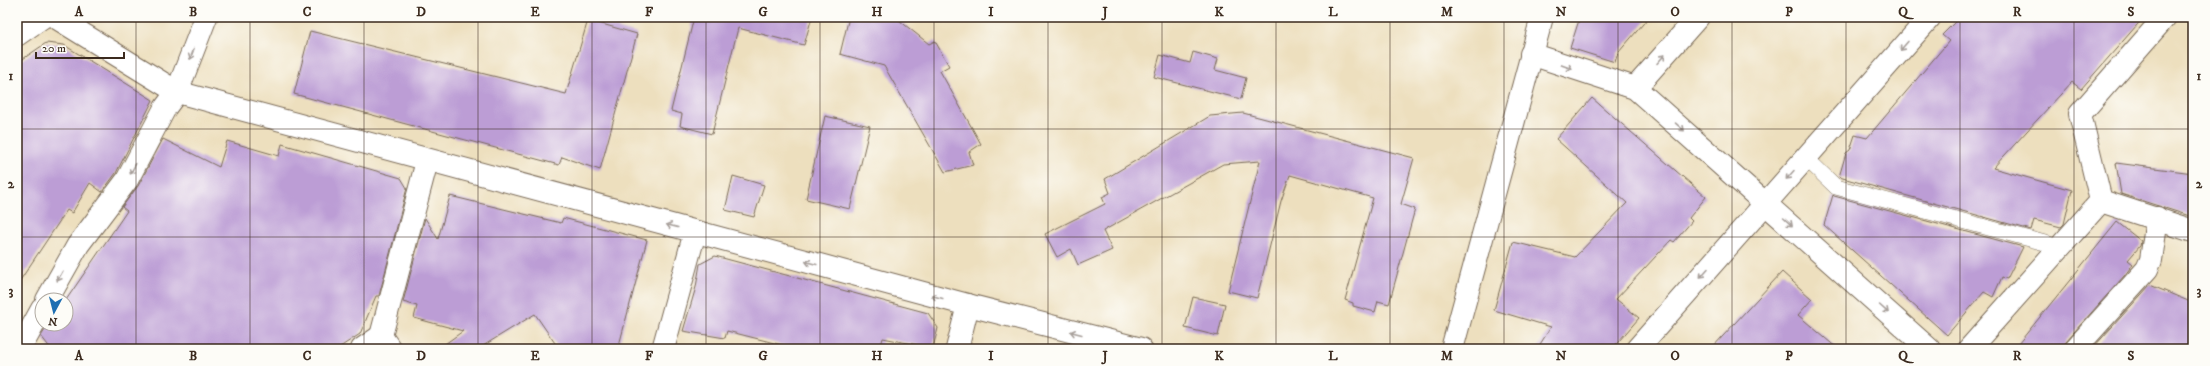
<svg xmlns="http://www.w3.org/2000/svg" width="2210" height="366" font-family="'IM FELL DW Pica',serif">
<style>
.building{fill:#bc9dd5}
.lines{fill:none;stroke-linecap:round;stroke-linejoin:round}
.lane-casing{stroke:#796956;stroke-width:16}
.street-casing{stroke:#796956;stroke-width:24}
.secondary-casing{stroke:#796956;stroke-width:24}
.lane{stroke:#fff;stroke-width:15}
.street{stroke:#fff;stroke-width:22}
.secondary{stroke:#fff;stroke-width:22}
.oneway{stroke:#a79f9a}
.grid{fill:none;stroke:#3b2a1e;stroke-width:1;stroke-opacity:0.55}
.neatline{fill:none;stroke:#3b2a1e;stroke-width:1.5}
.grid-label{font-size:13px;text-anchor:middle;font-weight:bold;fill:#3b2a1e}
</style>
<rect width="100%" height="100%" fill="#fdfcf7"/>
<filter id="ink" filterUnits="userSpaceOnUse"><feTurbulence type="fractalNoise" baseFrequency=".025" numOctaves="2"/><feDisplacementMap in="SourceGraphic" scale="8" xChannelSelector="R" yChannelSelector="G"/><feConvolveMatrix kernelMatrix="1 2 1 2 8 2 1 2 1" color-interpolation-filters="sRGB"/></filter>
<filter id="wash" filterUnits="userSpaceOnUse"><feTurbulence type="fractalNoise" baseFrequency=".012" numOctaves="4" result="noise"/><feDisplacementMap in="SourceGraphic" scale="16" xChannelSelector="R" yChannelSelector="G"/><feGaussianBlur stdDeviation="0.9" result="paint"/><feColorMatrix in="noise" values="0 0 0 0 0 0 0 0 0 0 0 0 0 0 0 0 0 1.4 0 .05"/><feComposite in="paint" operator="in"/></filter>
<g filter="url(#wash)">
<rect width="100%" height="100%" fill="#eddfbe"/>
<g id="blocks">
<!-- building -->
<g class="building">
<path d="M694 17H812L804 45 738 28 712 134 680 126 682 114 671 111Z"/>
<path d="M849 17H895L929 44 935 41 949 66 940 71 981 144 969 152 973 165 945 172 884 66 840 54Z"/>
<path d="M1580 17H1649L1618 53 1615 62 1570 48Z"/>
<path d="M1960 17H2144L2081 89 2072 82 1993 168 2072 190 2064 224 2061 227 2034 220 2031 230 1839 177 1846 153 1850 150 1855 135 1867 138 1949 41 1942 35Z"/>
<path d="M588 20 637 34 600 170 562 157 559 165 294 94 310 31 566 94Z"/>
<path d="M46 43 64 45 153 100 116 173 102 192 90 183 72 213 67 210 17 285V63Z"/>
<path d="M1193 52 1218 59 1215 70 1246 78 1241 99 1154 77 1160 55 1190 63Z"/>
<path d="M1592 98 1706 197 1689 218 1692 221 1674 242 1671 240 1616 299 1639 318 1612 349H1537L1551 327 1494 310 1513 242 1575 257 1627 203 1556 139Z"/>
<path d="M1243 113 1414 158 1401 204 1415 209 1389 304 1378 301 1375 312 1353 306V303L1345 300 1373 198 1290 175 1281 201 1257 298 1228 291 1260 161 1223 164 1103 231 1112 250 1078 265 1071 249 1057 257 1045 234 1105 204 1102 197 1110 193 1105 179 1210 116Z"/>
<path d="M825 116 870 126 850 209 806 199Z"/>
<path d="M163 139 219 167 227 141 279 156 282 144 401 178 407 188 379 296H376L360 334 337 349H51L41 336 49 324H66V300L127 211 122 207 138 186Z"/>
<path d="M2116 163 2193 173V217L2121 194Z"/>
<path d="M733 176 764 185 754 217 725 210Z"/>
<path d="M1833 195 1834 196 2023 247 2007 279 2002 277 1993 297 1984 292 1947 335 1824 225Z"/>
<path d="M450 196 561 223 563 218 647 240 618 349H559L535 314 478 349H438L463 331 414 318 417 306 403 302 425 218 438 239Z"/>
<path d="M2117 222 2141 241 2140 246 2128 260 2133 264 2125 275 2066 341 2063 349H2014Z"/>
<path d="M715 256 928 313 938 328 933 348 883 338 880 349H798L727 331 725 338 683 331 696 287 700 264Z"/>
<path d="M1782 272 1812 299 1798 315 1838 349H1711Z"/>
<path d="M2150 285 2193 303V349H2092Z"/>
<path d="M1193 297 1225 304 1218 336 1185 328Z"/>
</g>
</g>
</g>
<g filter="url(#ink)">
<use href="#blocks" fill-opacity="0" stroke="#796956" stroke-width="1"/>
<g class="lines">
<defs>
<path id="lane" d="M1806 158 1836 187 2060 247"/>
<g id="street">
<path d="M55 17 177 92 968 305 1141 349"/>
<path d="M2165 17 2080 114 2101 201 2193 231"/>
<path d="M1531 54 1635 88 1929 349"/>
<path d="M1635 88 1698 17"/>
<path d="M47 300 78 245 127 180 165 108 177 92 206 17"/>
<path d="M20 349 42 309"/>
<path d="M362 349 381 336"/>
<path d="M663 349 695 232"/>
<path d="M957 349 968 305"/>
<path d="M1637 349 1930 17"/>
<path d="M1969 349 2101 201"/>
<path d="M2075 349 2147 269 2151 260 2157 218"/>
</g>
<g id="secondary">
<path d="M17 35 43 17"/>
<path d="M390 349 381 336 427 161"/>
<path d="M1452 349 1542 17"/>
</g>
</defs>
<!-- lane casing -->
<use href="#lane" class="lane-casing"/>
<!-- street casing -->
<use href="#street" class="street-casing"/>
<!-- secondary casing -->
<use href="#secondary" class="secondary-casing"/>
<!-- lane -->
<use href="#lane" class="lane"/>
<!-- street -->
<use href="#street" class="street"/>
<!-- secondary -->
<use href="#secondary" class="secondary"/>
</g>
<!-- one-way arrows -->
<defs><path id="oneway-shaft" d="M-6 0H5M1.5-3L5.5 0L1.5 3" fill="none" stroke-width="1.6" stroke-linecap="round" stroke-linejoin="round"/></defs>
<g class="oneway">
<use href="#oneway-shaft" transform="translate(1904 46) rotate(131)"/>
<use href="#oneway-shaft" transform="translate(192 54) rotate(110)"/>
<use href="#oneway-shaft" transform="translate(1661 59) rotate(-48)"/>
<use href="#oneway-shaft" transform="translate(1567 67) rotate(20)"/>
<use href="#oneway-shaft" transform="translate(1680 127) rotate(41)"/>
<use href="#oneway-shaft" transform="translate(133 169) rotate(118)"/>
<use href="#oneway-shaft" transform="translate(1790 175) rotate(132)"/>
<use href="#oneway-shaft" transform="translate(1788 222) rotate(42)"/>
<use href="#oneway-shaft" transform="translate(672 226) rotate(-165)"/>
<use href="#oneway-shaft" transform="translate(811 263) rotate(-165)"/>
<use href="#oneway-shaft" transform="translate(1704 273) rotate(132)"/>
<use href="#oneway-shaft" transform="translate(60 276) rotate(119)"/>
<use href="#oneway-shaft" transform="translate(937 297) rotate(-165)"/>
<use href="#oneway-shaft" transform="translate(1884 309) rotate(42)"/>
<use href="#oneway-shaft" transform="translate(1076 333) rotate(-166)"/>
</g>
</g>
<!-- grid -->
<path class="grid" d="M136 17V349M250 17V349M364 17V349M478 17V349M592 17V349M706 17V349M820 17V349M934 17V349M1048 17V349M1162 17V349M1276 17V349M1390 17V349M1504 17V349M1618 17V349M1732 17V349M1846 17V349M1960 17V349M2074 17V349M17 129H2193M17 237H2193"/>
<!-- margin -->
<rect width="2210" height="366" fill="none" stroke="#fdfcf7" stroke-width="44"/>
<!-- north arrow -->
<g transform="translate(54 312) rotate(187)"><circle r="19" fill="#fdfcf7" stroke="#afa8a0"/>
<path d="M0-3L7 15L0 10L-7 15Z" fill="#1f6fb2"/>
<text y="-6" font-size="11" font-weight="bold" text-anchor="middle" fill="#3b2a1e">N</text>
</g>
<!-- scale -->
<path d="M36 52v6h88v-6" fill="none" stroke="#3b2a1e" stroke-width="2"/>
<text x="42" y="52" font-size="12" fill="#3b2a1e" stroke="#fdfcf7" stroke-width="3" paint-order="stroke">20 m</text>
<rect x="22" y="22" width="2166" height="322" class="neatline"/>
<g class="grid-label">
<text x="79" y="16">A</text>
<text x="193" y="16">B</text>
<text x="307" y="16">C</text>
<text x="421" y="16">D</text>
<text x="535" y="16">E</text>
<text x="649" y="16">F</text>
<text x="763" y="16">G</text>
<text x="877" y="16">H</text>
<text x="991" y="16">I</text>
<text x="1105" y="16">J</text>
<text x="1219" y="16">K</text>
<text x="1333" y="16">L</text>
<text x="1447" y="16">M</text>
<text x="1561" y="16">N</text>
<text x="1675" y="16">O</text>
<text x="1789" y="16">P</text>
<text x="1903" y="16">Q</text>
<text x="2017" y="16">R</text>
<text x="2131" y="16">S</text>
<text x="11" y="80">1</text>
<text x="2199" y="80">1</text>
<text x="11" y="188">2</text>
<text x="2199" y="188">2</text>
<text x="11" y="295">3</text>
<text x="2199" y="295">3</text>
<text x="79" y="360">A</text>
<text x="193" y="360">B</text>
<text x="307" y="360">C</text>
<text x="421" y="360">D</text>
<text x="535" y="360">E</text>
<text x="649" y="360">F</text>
<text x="763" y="360">G</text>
<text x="877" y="360">H</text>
<text x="991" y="360">I</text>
<text x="1105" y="360">J</text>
<text x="1219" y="360">K</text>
<text x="1333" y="360">L</text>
<text x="1447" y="360">M</text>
<text x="1561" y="360">N</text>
<text x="1675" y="360">O</text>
<text x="1789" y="360">P</text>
<text x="1903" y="360">Q</text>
<text x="2017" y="360">R</text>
<text x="2131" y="360">S</text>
</g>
</svg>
